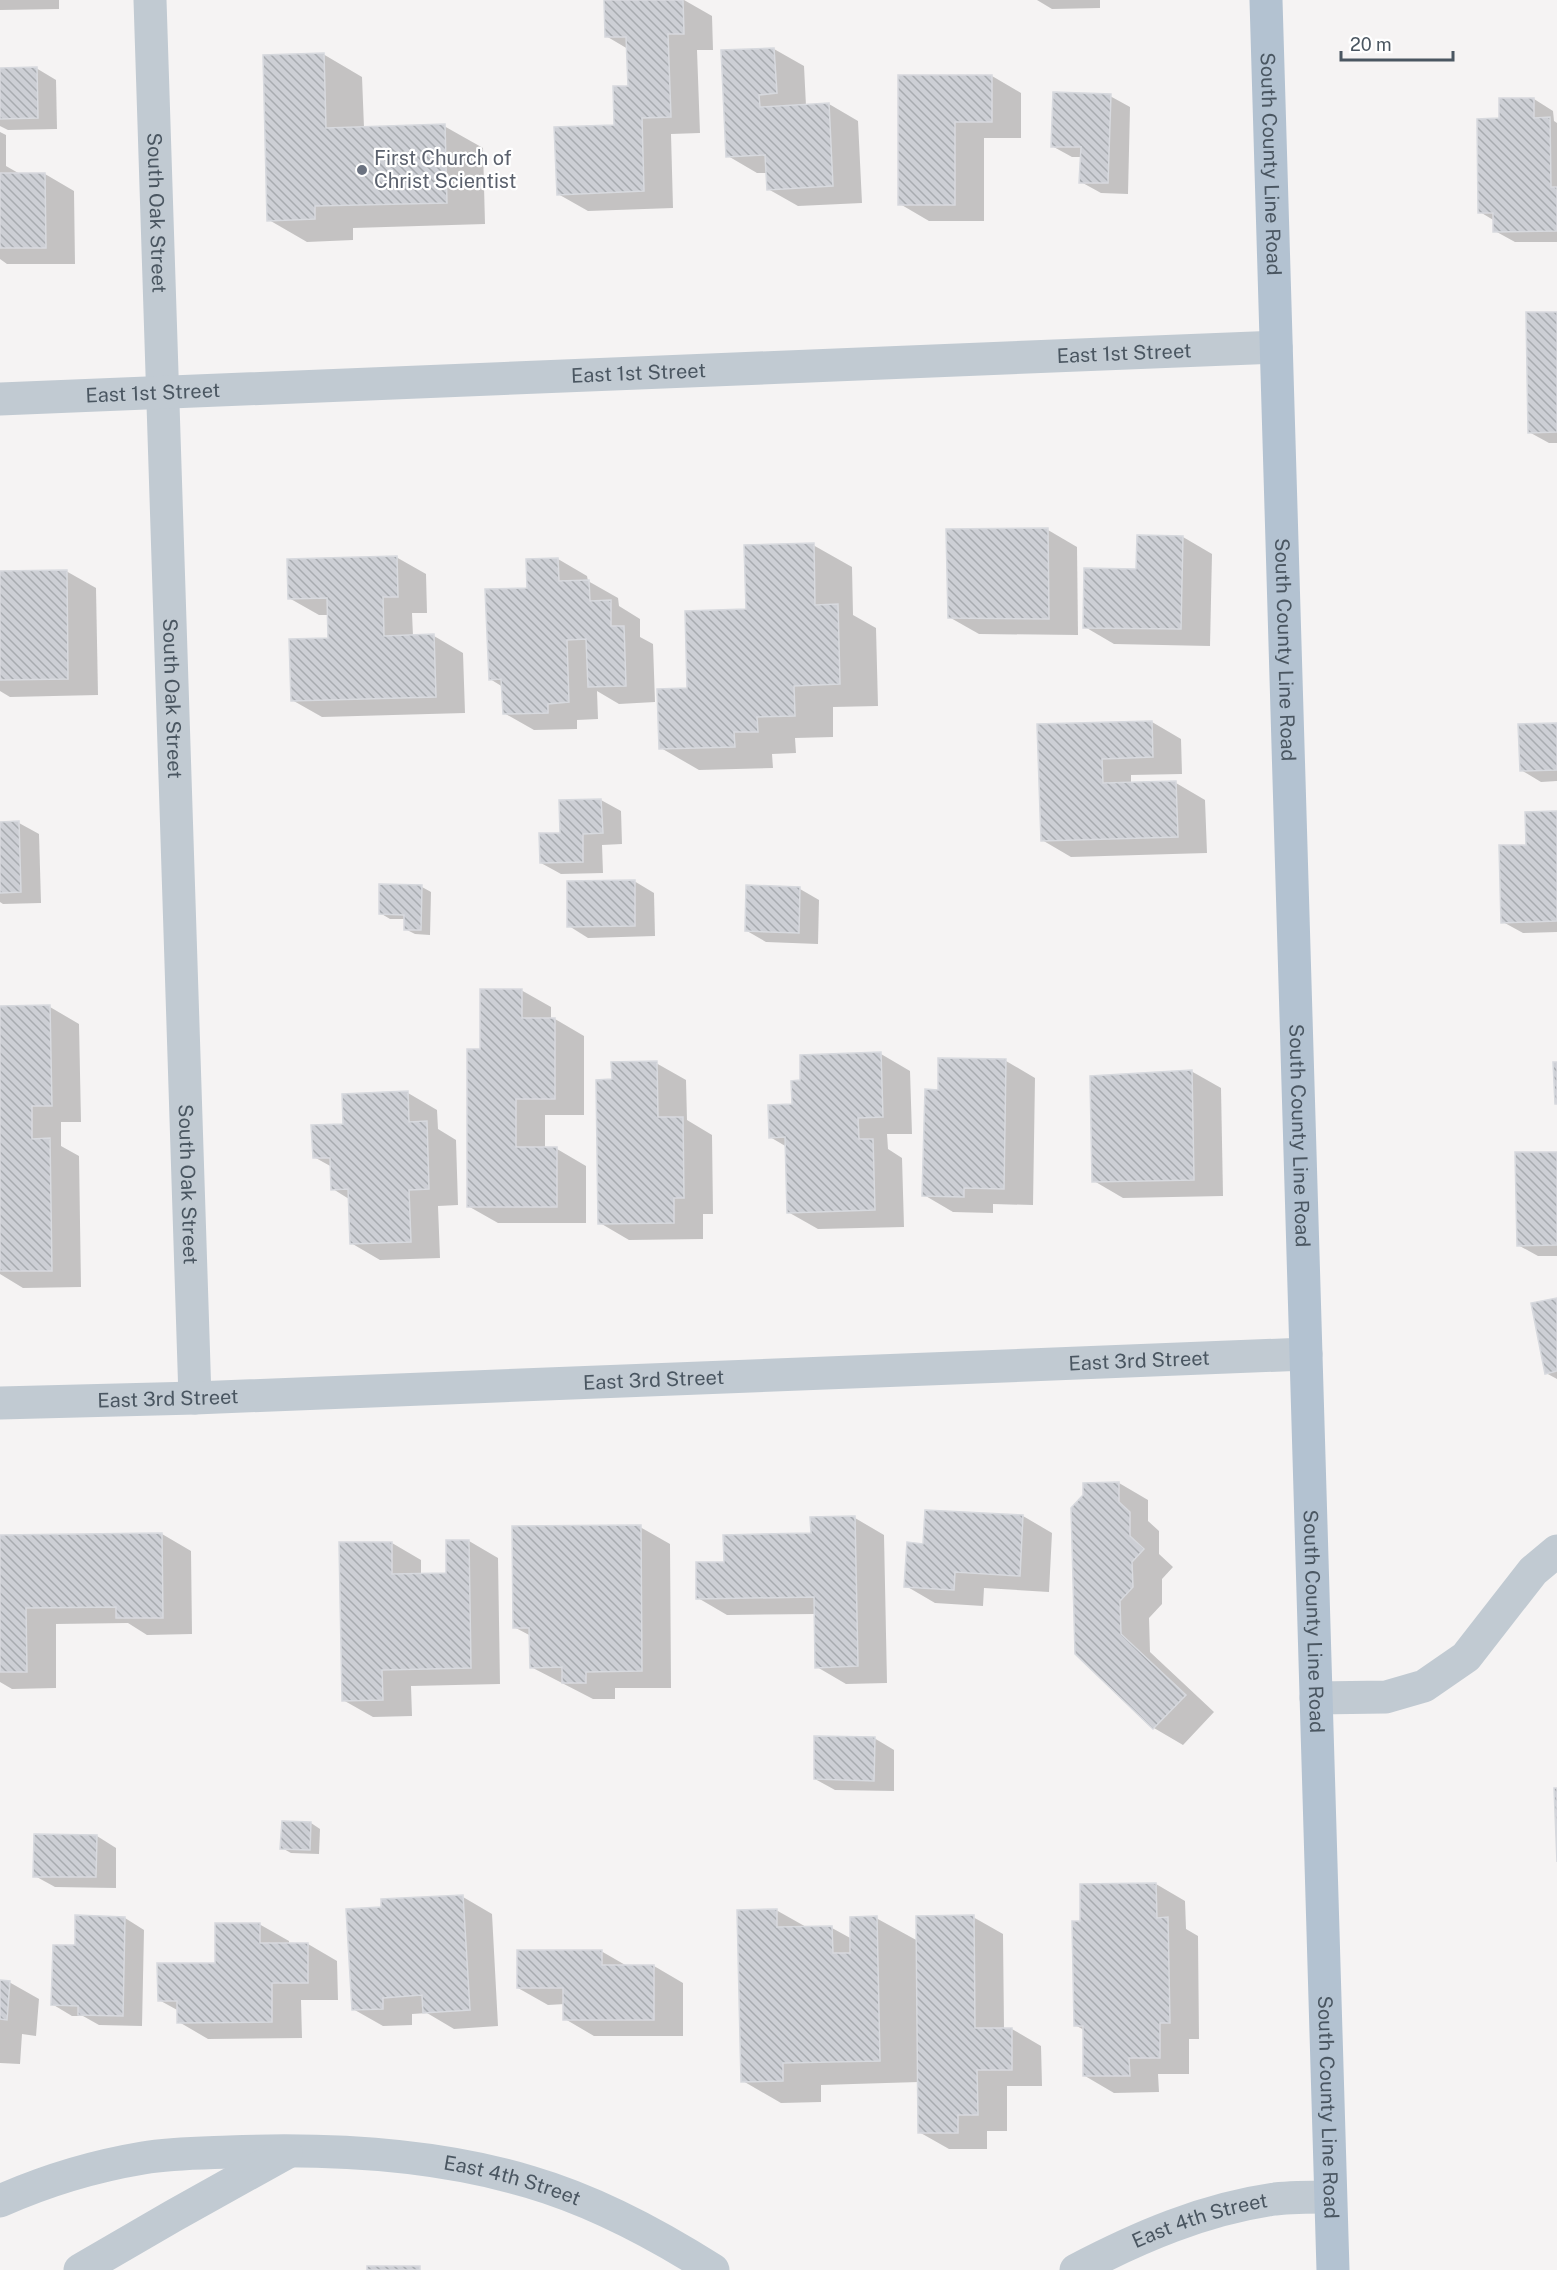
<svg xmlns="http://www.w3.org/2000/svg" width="1557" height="2270" font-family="'Public Sans',sans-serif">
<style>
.shadow{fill:#0003}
.building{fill:url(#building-back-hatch);stroke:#d7d9de;stroke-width:1.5}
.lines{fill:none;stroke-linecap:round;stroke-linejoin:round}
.minor{stroke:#c1cad2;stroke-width:33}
.major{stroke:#b3c2d1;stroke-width:33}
.worship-dot{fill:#6b7280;stroke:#fff;stroke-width:2}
.labels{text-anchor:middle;stroke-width:4.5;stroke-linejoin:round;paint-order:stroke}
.worship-label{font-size:20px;fill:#5b616d;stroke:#fff;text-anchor:start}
.street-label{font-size:20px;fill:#4a5661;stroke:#fff}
</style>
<defs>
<pattern id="building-back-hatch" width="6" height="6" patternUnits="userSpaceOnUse" patternTransform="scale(1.5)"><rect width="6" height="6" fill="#cdcfd5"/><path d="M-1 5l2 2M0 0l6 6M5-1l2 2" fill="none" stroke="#a8abb0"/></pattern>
</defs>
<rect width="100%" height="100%" fill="#f5f3f3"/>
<!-- shadow -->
<g class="shadow">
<path d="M0 0H59V9L0 10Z"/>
<path d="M647 0H684L712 16 713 50H697L700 133 671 134 673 208 588 211 558 194 616 126 629 87 628 49 606 36Z"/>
<path d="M1037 0H1100V8L1052 9Z"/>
<path d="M774 49 804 66 806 106 829 104 858 121 862 203 798 206 768 189V173H757L728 156Z"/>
<path d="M323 54 362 77 364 128 444 126 483 148 485 224 353 228V240L307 242 269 220Z"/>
<path d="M36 68 56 80 57 129 8 130 0 126V69Z"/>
<path d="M992 76 1021 93V138H984V221H929L900 204 899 77Z"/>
<path d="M1110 96 1130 107 1128 194 1101 193 1081 182 1082 157H1072L1052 146Z"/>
<path d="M1534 99 1553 111 1554 121 1557 123V242H1515L1495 231V221L1480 212 1501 120Z"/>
<path d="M0 132 6 135V166L20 174H45L74 191 75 264H7L0 259Z"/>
<path d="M1557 313V443H1549L1529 432Z"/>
<path d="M1048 530 1077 547 1078 635 979 634 949 617Z"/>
<path d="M1183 537 1212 554 1210 646 1114 644 1085 627 1137 570Z"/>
<path d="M813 545 852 567 853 615 876 628 878 706 833 707V737L795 738 796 753 772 754 773 768 699 770 661 748 747 610Z"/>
<path d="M396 557 426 574 427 613H412L413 636H434L463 653 465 713 322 717 292 700 330 639 329 615H319L289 598Z"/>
<path d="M558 559 587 576 588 581 618 598 619 606 640 619V637L653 644 655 702 619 704 597 691 598 719 577 720V729L534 730 504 713 503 687 490 679 529 589Z"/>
<path d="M66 571 96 588 98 695 10 697 0 691V572Z"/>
<path d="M1152 722 1181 739 1182 774 1131 775V784L1176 783 1205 800 1207 853 1071 857 1042 840 1038 725Z"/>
<path d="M1557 724V781L1541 782 1521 770Z"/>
<path d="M601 800 621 811 622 844 602 845 603 873 561 874 541 863 561 834Z"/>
<path d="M1557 813V932L1523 933 1503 922 1528 846Z"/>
<path d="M0 823H19L39 834 41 903 3 904 0 902Z"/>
<path d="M634 881 654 893 655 936 588 938 569 926Z"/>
<path d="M422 887 431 892 430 935 415 934 405 929 406 919H390L380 913Z"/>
<path d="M800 889 819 900 818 944 766 942 747 931Z"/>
<path d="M521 990 551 1007V1019H555L584 1036V1115H545V1149H557L586 1166V1223H498L468 1206 481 1051Z"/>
<path d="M0 1007H50L79 1024 81 1122H61V1146L79 1156 81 1287 23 1288 0 1274Z"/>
<path d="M881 1054 910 1071 912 1134H887L888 1149 902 1158 904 1227 818 1229 788 1212 787 1147 770 1137 793 1105 802 1081Z"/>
<path d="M940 1060 1006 1061 1035 1078 1033 1205 993 1204V1213L953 1212 924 1195 939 1091Z"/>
<path d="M656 1063 686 1080 687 1120 712 1135 713 1214H703V1239L629 1240 600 1223 613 1081Z"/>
<path d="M1191 1071 1221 1088 1223 1196 1123 1198 1094 1181Z"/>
<path d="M408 1093 437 1110 438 1129 456 1140 458 1205 438 1206 440 1258 380 1260 351 1243 349 1199 333 1189 332 1167 314 1157 344 1125Z"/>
<path d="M1557 1153V1256H1538L1518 1245Z"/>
<path d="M1557 1299V1379L1546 1373Z"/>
<path d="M1119 1483 1148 1500V1521L1159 1531V1554L1173 1567 1162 1579V1604L1149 1618 1150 1652 1214 1712 1183 1745 1154 1728 1077 1653Z"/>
<path d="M1023 1516 1052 1533 1049 1592 984 1588 983 1606 935 1603 906 1586 925 1545Z"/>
<path d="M855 1518 884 1535 887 1683 846 1684 817 1667 816 1614 727 1615 698 1598 725 1563 812 1534Z"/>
<path d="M640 1527 670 1544 671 1688H615V1699H593L531 1667V1636L514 1627Z"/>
<path d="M162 1534 191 1551 192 1634 147 1635 128 1623 56 1624V1688L12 1689 0 1682V1536Z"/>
<path d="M469 1541 498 1558 500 1684 411 1686 412 1716 373 1717 343 1700 392 1543 421 1560V1575H448Z"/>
<path d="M874 1738 894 1750V1791L835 1790 815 1779Z"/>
<path d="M311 1823 320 1829 319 1854 291 1853 282 1848Z"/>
<path d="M97 1836 116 1848V1888L55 1887 35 1876Z"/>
<path d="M1156 1884 1185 1901 1186 1929 1198 1936 1199 2039H1189V2074H1158L1159 2092 1114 2093 1085 2076 1084 2030 1075 2025Z"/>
<path d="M463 1897 492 1914 498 2026 454 2029 427 2013 412 2014V2025L383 2026 353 2009 383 1909Z"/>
<path d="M776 1910 808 1928H832L852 1939 876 1918 918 1941 973 1917 1003 1934 1004 2029H1012L1041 2046 1042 2086H1007V2131H987V2149H949L919 2132V2082L821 2085V2102L781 2103 743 2081Z"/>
<path d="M125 1918 144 1930 142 2026 99 2025 83 2016H72L52 2004 76 1947Z"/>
<path d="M259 1924 289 1941V1945L308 1944 337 1961 338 2000H301L302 2038 208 2039 179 2022V2011L159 2000 217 1964Z"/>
<path d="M601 1951 627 1966H654L683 1983V2036H594L565 2019V2004L548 2005 518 1988Z"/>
<path d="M0 1980 9 1982 39 1999 36 2036 22 2034 20 2064 0 2063Z"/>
</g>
<!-- building -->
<g class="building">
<path d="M604 0H683L684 34H668L671 117 642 118 644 191 557 195 554 127 614 125 613 86H628L626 37H605Z"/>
<path d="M774 48 777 93 759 95 760 107 829 103 833 186 767 190 765 155 726 157 721 50Z"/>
<path d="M324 53 326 128 445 124 447 203 315 206V219L267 221 263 55Z"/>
<path d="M37 67 38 118 0 119V68Z"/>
<path d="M898 75H992V122H955V205H898Z"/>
<path d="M1053 92 1111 94 1108 183H1079L1081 147H1051Z"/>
<path d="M1499 98H1534V118L1550 117 1551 187H1557V231L1493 232V213H1478L1477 119 1499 118Z"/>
<path d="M0 173H45L46 248H0Z"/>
<path d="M1526 312H1557V432L1528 433Z"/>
<path d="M1048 528 1049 619 948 618 946 529Z"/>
<path d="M1137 535 1183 536 1181 629 1083 628 1084 568 1136 569Z"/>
<path d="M814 543 815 605 838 604 840 684 794 686 795 716 757 717 758 732H734L735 747 659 749 657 689 687 688 685 611 746 609 744 545Z"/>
<path d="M397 556 398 597H383L384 636 434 634 436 697 291 701 289 639 328 638 327 598 288 599 287 559Z"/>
<path d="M558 558 559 581 589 580 590 601 611 600V626H624L626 686 588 687 586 639 567 640 569 702 548 704V713L503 714 501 679 489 680 485 589 527 588 526 559Z"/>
<path d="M67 570 68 679 0 680V571Z"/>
<path d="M1152 721 1153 757 1102 759 1103 783 1176 781 1178 837 1041 841 1037 724Z"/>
<path d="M1557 723V770L1520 771 1518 724Z"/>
<path d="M601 799 603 833 583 834V862L540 863 539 833H560L559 800Z"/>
<path d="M1557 811V921L1501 923 1499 845H1526L1525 812Z"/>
<path d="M19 821 21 892 0 893V822Z"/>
<path d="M635 880V926L567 927V881Z"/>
<path d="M379 884 422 885 421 930H404V915L379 914Z"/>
<path d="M746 885 800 887 799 933 745 931Z"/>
<path d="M480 989H522V1018H555V1099H516V1147H557V1207H467V1049H480Z"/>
<path d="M50 1005 52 1106H32V1139L50 1138 52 1271H0V1006Z"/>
<path d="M881 1052 883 1117 858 1118 859 1139H873L875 1210 787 1213 785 1137 769 1138 768 1105 792 1104 791 1081 800 1080V1055Z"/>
<path d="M938 1058 1006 1059 1004 1189 964 1188V1197L922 1196 925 1089 938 1090Z"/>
<path d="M657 1061 658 1117H683L684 1198H674V1223L598 1224 596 1080 612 1079 611 1062Z"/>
<path d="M1553 1062H1557V1104H1555Z"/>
<path d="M1192 1070 1194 1180 1092 1182 1090 1076Z"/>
<path d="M408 1091 409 1122 427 1121 429 1189 409 1190 411 1242 350 1244 348 1189 331 1190 330 1158H313L311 1125 343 1124 342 1094Z"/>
<path d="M1515 1152H1557V1245L1517 1246Z"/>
<path d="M1557 1298V1371L1545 1374 1531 1303Z"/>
<path d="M1119 1482V1502L1130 1512V1536L1144 1549 1132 1562 1133 1587 1120 1601 1121 1634 1186 1695 1153 1729 1075 1654 1071 1508 1083 1495V1483Z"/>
<path d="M925 1510 1023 1515 1020 1576 955 1572 954 1590 904 1587 907 1542 923 1544Z"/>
<path d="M855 1516 858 1666 815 1668 814 1597 696 1599V1562H724L723 1535 811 1533 810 1517Z"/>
<path d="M641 1525 642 1671 586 1672V1683H562V1667L530 1668 529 1628H513L512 1526Z"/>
<path d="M162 1533 163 1618H116V1607L26 1608 27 1672H0V1535Z"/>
<path d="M446 1540H469L471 1668 382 1670 383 1700 342 1701 339 1542H392V1574L446 1573Z"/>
<path d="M814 1736 875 1737 874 1781 814 1779Z"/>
<path d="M1554 1788H1557V1862Z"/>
<path d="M282 1821 311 1822 310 1850 280 1849Z"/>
<path d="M34 1834 97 1835 96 1877H33Z"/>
<path d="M1156 1883 1157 1918 1168 1917 1170 2023H1160V2058H1129L1130 2076H1083V2026H1074L1072 1921H1080V1884Z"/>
<path d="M463 1895 470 2010 423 2013 422 1995 383 1998V2009L352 2010 346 1909 381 1907V1899Z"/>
<path d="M777 1909V1927L832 1926 833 1953H850V1917L877 1916 880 2061 783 2063V2081L741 2082 737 1910Z"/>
<path d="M75 1915 125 1917 123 2016 78 2015V2006L51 2005 53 1945H75Z"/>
<path d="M974 1915 975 2028H1012V2070H977L978 2115H958V2133H918L916 1916Z"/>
<path d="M215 1923H260V1943H308V1983H272V2022L177 2023V2001H158L157 1963H215Z"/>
<path d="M517 1950H602V1965H654V2020H563V1988H517Z"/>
<path d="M0 1980 10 1981 7 2020 0 2019Z"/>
<rect x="367" y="2266" width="53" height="4"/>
</g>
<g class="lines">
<!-- minor -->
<g class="minor">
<path id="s1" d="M150 0 195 1398"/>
<path id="s2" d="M0 399 1276 347"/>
<path id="s3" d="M0 1403 195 1398 1306 1354"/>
<path d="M1316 1698 1386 1697 1424 1686 1466 1657 1533 1571 1557 1551"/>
<path id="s4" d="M0 2201C45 2181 95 2166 143 2158 171 2153 201 2153 229 2152 329 2148 433 2153 530 2182 595 2201 655 2233 713 2270"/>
<path d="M80 2270 173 2216 286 2153"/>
<path id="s5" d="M1076 2270C1139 2237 1204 2209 1275 2199 1293 2197 1312 2197 1330 2197"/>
</g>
<!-- major -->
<path class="major" id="s6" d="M1266 0 1333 2270"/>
</g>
<!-- markers -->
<circle class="worship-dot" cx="362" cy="170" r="6"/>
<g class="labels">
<!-- worship labels -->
<g class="worship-label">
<text x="374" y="165">First Church of<tspan x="374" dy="23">Christ Scientist</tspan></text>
</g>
<!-- street labels -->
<g class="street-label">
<text dy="7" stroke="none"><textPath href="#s6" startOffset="164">South County Line Road</textPath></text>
<text dy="7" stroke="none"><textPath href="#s1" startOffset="213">South Oak Street</textPath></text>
<text dy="7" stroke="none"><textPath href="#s2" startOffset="1125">East 1st Street</textPath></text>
<text dy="7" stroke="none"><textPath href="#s2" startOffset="639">East 1st Street</textPath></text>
<text dy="7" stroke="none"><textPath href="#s2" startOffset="153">East 1st Street</textPath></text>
<text dy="7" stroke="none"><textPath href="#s6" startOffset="650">South County Line Road</textPath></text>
<text dy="7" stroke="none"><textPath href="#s1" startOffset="699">South Oak Street</textPath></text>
<text dy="7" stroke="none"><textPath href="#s6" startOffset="1136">South County Line Road</textPath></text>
<text dy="7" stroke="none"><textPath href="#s1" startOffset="1185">South Oak Street</textPath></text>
<text dy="7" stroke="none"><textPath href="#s3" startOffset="1140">East 3rd Street</textPath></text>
<text dy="7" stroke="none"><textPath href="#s3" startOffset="654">East 3rd Street</textPath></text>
<text dy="7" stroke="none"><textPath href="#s3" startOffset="168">East 3rd Street</textPath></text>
<text dy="7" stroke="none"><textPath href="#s6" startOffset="1622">South County Line Road</textPath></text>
<text dy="7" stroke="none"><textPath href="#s6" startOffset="2108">South County Line Road</textPath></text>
<text dy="7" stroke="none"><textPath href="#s4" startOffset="522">East 4th Street</textPath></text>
<text dy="7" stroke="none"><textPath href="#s5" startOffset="134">East 4th Street</textPath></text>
</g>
</g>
<!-- scale -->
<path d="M1341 51v9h112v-9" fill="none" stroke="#4a5661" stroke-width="3"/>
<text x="1350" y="51" font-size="18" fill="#4a5661" stroke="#ffffff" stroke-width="4.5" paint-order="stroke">20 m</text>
</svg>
